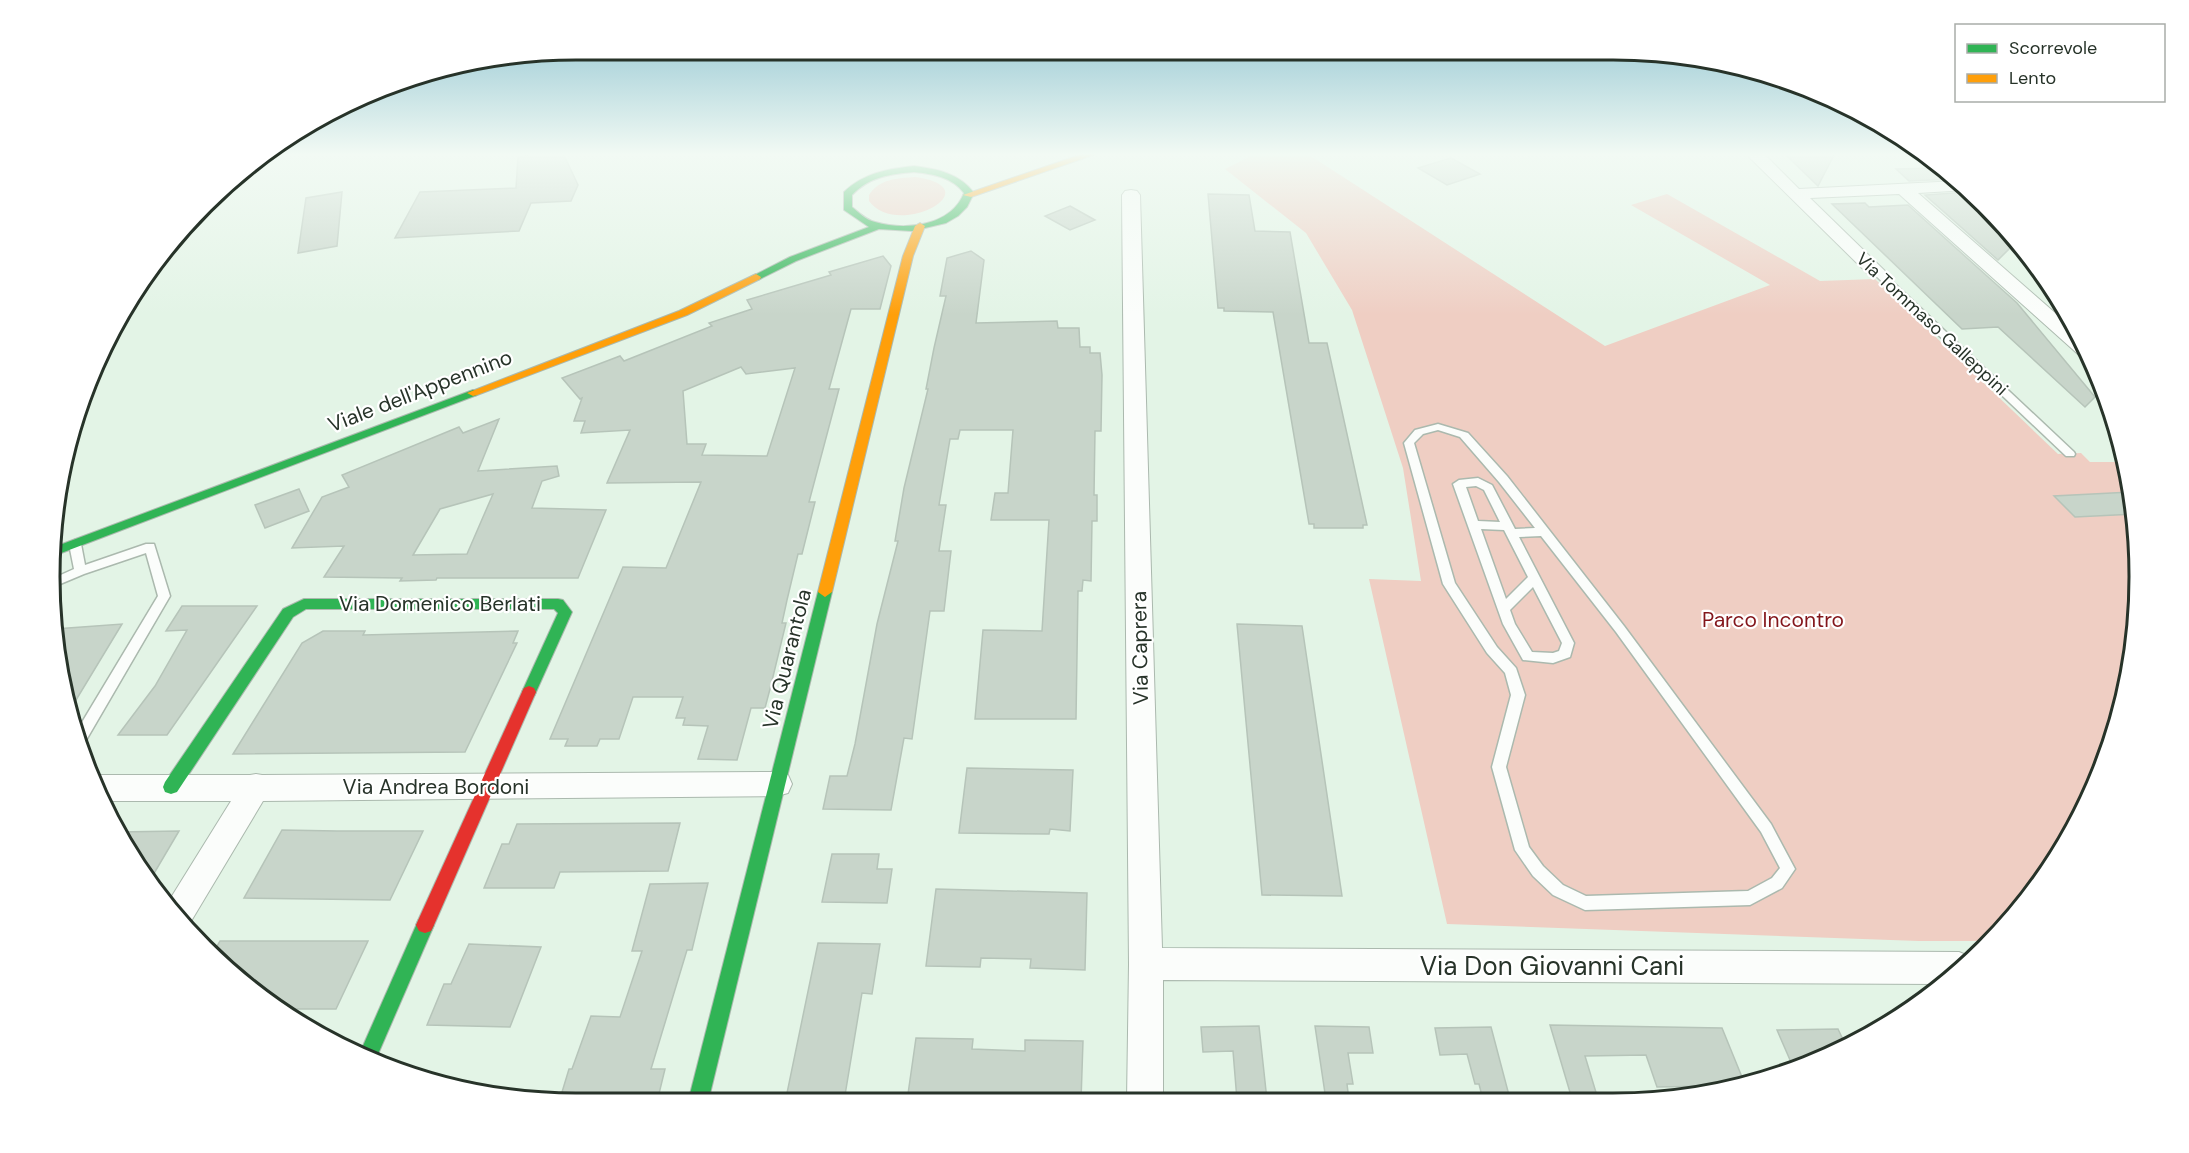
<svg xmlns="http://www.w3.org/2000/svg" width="2189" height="1153" font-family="'DM Sans',sans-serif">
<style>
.green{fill:#efcec3}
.building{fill:#c8d5ca;stroke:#b6c4b9;stroke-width:1.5;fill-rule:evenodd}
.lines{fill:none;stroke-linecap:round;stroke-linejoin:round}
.lane-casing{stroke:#abb9ae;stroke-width:3}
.street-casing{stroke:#abb9ae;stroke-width:2}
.fast-casing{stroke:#abb9ae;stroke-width:2}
.slow-casing{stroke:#abb9ae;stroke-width:2}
.jam-casing{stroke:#abb9ae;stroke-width:2}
.lane{fill:#fbfdfb;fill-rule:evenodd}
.street{fill:#fbfdfb;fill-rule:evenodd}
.fast{fill:#30b455;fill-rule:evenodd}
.slow{fill:#ff9f0a;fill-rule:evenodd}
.jam{fill:#e5322d;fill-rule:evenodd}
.labels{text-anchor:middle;stroke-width:4.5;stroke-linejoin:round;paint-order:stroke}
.far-street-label{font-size:18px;fill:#273329;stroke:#fff}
.street-label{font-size:21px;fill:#273329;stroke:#fff}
.park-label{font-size:21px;fill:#83161b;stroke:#fff}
.near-street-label{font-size:26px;fill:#273329;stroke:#fff}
.rim{fill:none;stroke:#273329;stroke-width:3}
</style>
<rect width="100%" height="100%" fill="#e3f4e6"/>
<!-- green -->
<g class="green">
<path d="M1257 153H1306L1605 346 1770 285 1631 205 1667 194 1820 281 1875 279 2058 454 2081 453 2090 462H2124L2135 508 2138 611 2121 713 2085 810 2008 924 1989 941H1919L1447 924 1369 579 1421 581 1403 468 1352 310 1306 233 1225 169Z"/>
<path d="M915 177C994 188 897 240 869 201V195C879 179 898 178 915 177Z"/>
</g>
<!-- building -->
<g class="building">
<path d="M542 153H563L578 185 571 201 531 203 519 231 395 238 420 192 516 188 518 157Z"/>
<path d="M1784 153H1835L1818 186Z"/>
<path d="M1451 158 1480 174 1447 185 1418 168Z"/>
<path d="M1937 168 1951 179 1909 181 1896 169Z"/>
<path d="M342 192 337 246 298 253 306 198Z"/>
<path d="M1967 192 2009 229 2015 237 2003 238 2012 246 1998 260 1925 195Z"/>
<path d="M1208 194 1249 195 1255 231 1290 232 1309 343H1327L1367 525H1363V528H1314V524H1309L1273 312 1224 311V308H1218Z"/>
<path d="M1865 203 1869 207 1908 205 2017 303 2095 397 2085 407 1998 327 1962 329 1832 204Z"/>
<path d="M1070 206 1095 220 1070 230 1045 216Z"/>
<path d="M971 251 984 260 976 323 1057 321 1058 328H1079L1080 347H1090V353H1100L1102 375 1101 431H1095L1094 495H1097V521H1092L1091 581 1083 580 1082 591H1078L1076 719H975L983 630 1042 631 1049 520H991L995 493H1008L1013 430H960L958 439H950L939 505H946L939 551H951L944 611H930L912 739 904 738 891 810 823 809 830 776H847L855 744 877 624 898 541H895L904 488 928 389H926L934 348 946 296H940L947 258Z"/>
<path d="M883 256 891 266 880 309H851L829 389H839L809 502H815L802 554H798L787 600 782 623H786L770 689 765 708H751L737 760 698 759 708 726 683 725 685 718H676L683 697H633L619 739H600L597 746H565L568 739H550L623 567 666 568 701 482 607 483 630 430 581 433 585 421H574L582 398 580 399 562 378 620 356 624 361 712 326 709 323 752 309 747 300 831 275 829 272ZM741 367 746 374 795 368 767 456 702 455 706 444H687L683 391Z"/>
<path d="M499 419 478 471 557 466 559 476 542 481 532 508 606 510 578 578H437L436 580 400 581 402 578 324 577 344 546 292 548 322 497 349 487 342 475 459 427 463 433ZM493 494 467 554 413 555 440 509Z"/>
<path d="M299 489 309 511 265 528 255 505Z"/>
<path d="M2131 492 2135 514 2075 517 2054 496Z"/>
<path d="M182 606H257L167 735H118L155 686 187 630 166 631Z"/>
<path d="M122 624 73 705 55 629Z"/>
<path d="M1237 624 1302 626 1342 896 1262 895Z"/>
<path d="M323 631H365L363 635 518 631 513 643H517L465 752 233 754 302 643Z"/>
<path d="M967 768 1073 770 1070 831 1050 829 1049 834 959 833Z"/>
<path d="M680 823 668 871 560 872 554 888H484L502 844H509L517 824Z"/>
<path d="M282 830 337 831H423L390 900 244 898Z"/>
<path d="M179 831 149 882 139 870 118 832Z"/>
<path d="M832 854H879L877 869H892L887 903 822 902Z"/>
<path d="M708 883 692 950H687L651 1069H665L657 1102H559L569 1069H572L591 1016 620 1017 642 951H632L650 884Z"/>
<path d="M936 889 1087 893 1085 970 1030 968 1031 959 981 958 980 967 926 966Z"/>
<path d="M220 941H368L336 1009H287L212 955Z"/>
<path d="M818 943 880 944 872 994 862 993 845 1095 787 1093Z"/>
<path d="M469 944 541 947 510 1027 427 1025 444 984H451Z"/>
<path d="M1550 1025 1722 1028 1744 1082 1716 1090 1714 1086 1657 1087 1646 1055 1585 1056 1598 1099H1572Z"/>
<path d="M1259 1026 1267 1100H1237L1233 1051 1203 1052 1201 1027Z"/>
<path d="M1315 1026 1369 1027 1373 1053H1348L1353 1084H1347L1349 1100H1326Z"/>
<path d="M1491 1027 1510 1099 1483 1100 1479 1084H1475L1467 1054 1440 1055 1435 1028Z"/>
<path d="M1838 1029 1846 1046 1814 1064 1794 1069 1777 1030Z"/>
<path d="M916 1038 973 1039 972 1049 1025 1051V1040L1083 1041 1081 1101H907Z"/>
</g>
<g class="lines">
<defs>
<g id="lane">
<path d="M1876 268 1879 269 2074 452 2075 454 2074 456H2066L1873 273V269Z"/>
<path d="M1438 424 1468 433 1507 476 1624 626 1771 824 1795 869 1782 888 1750 905 1585 910 1553 895 1533 876 1515 850 1492 767 1511 695 1505 673 1487 653 1443 584 1404 443 1415 430ZM1438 430 1460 437 1499 482 1535 528 1515 529 1492 485 1478 478 1459 480 1453 484 1503 624 1523 660 1553 663 1570 657 1574 643 1519 537 1541 536 1616 632 1761 832 1780 868 1772 878 1748 891 1586 896 1563 885 1543 866 1529 847 1506 767 1525 695 1516 668 1497 647 1455 583 1414 443 1423 434ZM1476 486 1484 490 1500 522 1478 521 1466 487ZM1481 529 1504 530 1528 577 1506 599ZM1533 587 1562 643 1559 651 1553 653 1532 652 1515 624 1510 610Z"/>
<path d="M75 540 81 544 85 565 146 544H154L170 596 85 742 81 743 78 729 158 596 146 553 84 574 53 587 54 578 74 569 69 544Z"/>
</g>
<g id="street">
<path d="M1745 153H1763L1799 189 1958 181 1967 190 1918 193 2078 333 2089 357 2079 355 1899 194 1810 198 1885 271 1883 275H1869Z"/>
<path d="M1131 190 1137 191 1140 195 1162 948 1959 952 1971 957 1941 984 1163 980V1101H1127L1129 964 1122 195 1125 191Z"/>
<path d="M777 772 788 775 792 784 788 793 777 796 263 801 187 928 167 904 231 801H102L89 777 95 775H250L256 774 262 775Z"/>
</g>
<g id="fast">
<path d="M914 166C937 169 959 173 974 193L967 207 958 216 946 223 912 231 879 229 796 261 760 279 756 280 751 277 790 257 869 227 844 210V192C864 173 887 169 914 166ZM914 172C933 174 952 177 964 193 951 226 906 231 875 222 866 220 859 213 852 207V195C869 177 890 174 914 172Z"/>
<path d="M473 390 477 391V395L56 555 57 546Z"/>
<path d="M825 587 832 592 708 1102H688L818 592Z"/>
<path d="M304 599H558L563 600 572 612 536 692 534 696H524L522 692 558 613 554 609H306L293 617 177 792 171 794 165 792 163 787 165 782 283 609Z"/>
<path d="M425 917 431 919 434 925 375 1061 359 1055 419 919Z"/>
</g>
<g id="slow">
<path d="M1085 153H1099L971 197 963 195Z"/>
<path d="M920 223 925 226 913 256 832 592 825 597 818 592 903 256 915 226Z"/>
<path d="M756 274 761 277 760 279 687 315 477 395 473 396 467 393 679 311Z"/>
</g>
<path id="jam" d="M529 686 534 688 536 692 434 925 431 931 425 933 419 931 416 925 522 692 524 688Z"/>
</defs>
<!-- lane casing -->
<use href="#lane" class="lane-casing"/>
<!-- street casing -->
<use href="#street" class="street-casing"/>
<!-- fast casing -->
<use href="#fast" class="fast-casing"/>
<!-- slow casing -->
<use href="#slow" class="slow-casing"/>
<!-- jam casing -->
<use href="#jam" class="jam-casing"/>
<!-- lane -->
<use href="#lane" class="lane"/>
<!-- street -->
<use href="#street" class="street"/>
<!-- fast -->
<use href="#fast" class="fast"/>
<!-- slow -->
<use href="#slow" class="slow"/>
<!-- jam -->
<use href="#jam" class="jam"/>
</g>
<!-- sky -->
<linearGradient id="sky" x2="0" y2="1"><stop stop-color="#88c0ce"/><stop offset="0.49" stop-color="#f2faf4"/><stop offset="1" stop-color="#f2faf4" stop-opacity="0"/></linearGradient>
<rect width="2189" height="315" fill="url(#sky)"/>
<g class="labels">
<!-- far-street labels -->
<g class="far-street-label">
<text transform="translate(1932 324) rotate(43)" y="6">Via Tommaso Galleppini</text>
</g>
<!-- street labels -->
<g class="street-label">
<text transform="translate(420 391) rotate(-21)" y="7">Viale dell'Appennino</text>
<text x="440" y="611">Via Domenico Berlati</text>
<text transform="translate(1140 648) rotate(-91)" y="7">Via Caprera</text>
<text transform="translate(787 659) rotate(-76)" y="7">Via Quarantola</text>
<text x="436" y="794">Via Andrea Bordoni</text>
</g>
<!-- park labels -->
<g class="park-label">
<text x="1773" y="627">Parco Incontro</text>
</g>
<!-- near-street labels -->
<g class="near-street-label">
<text x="1552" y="975">Via Don Giovanni Cani</text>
</g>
</g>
<!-- crop -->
<path d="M0 0H2189V1153H0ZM576 60H1613A516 516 0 0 1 2129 576V577A516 516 0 0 1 1613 1093H576A516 516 0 0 1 60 577V576A516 516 0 0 1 576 60Z" fill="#fff" fill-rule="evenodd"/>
<path class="rim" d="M576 60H1613A516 516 0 0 1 2129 576V577A516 516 0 0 1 1613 1093H576A516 516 0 0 1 60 577V576A516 516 0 0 1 576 60Z"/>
<!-- legend -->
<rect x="1955" y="24" width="210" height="78" fill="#ffffff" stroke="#a9ada9" stroke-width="1.5"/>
<rect x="1967" y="44" width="30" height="9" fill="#30b455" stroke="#a9ada9" stroke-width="1.5"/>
<text x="2009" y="54" font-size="18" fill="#273329">Scorrevole</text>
<rect x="1967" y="74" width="30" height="9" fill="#ff9f0a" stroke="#a9ada9" stroke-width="1.5"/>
<text x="2009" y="84" font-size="18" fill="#273329">Lento</text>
</svg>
